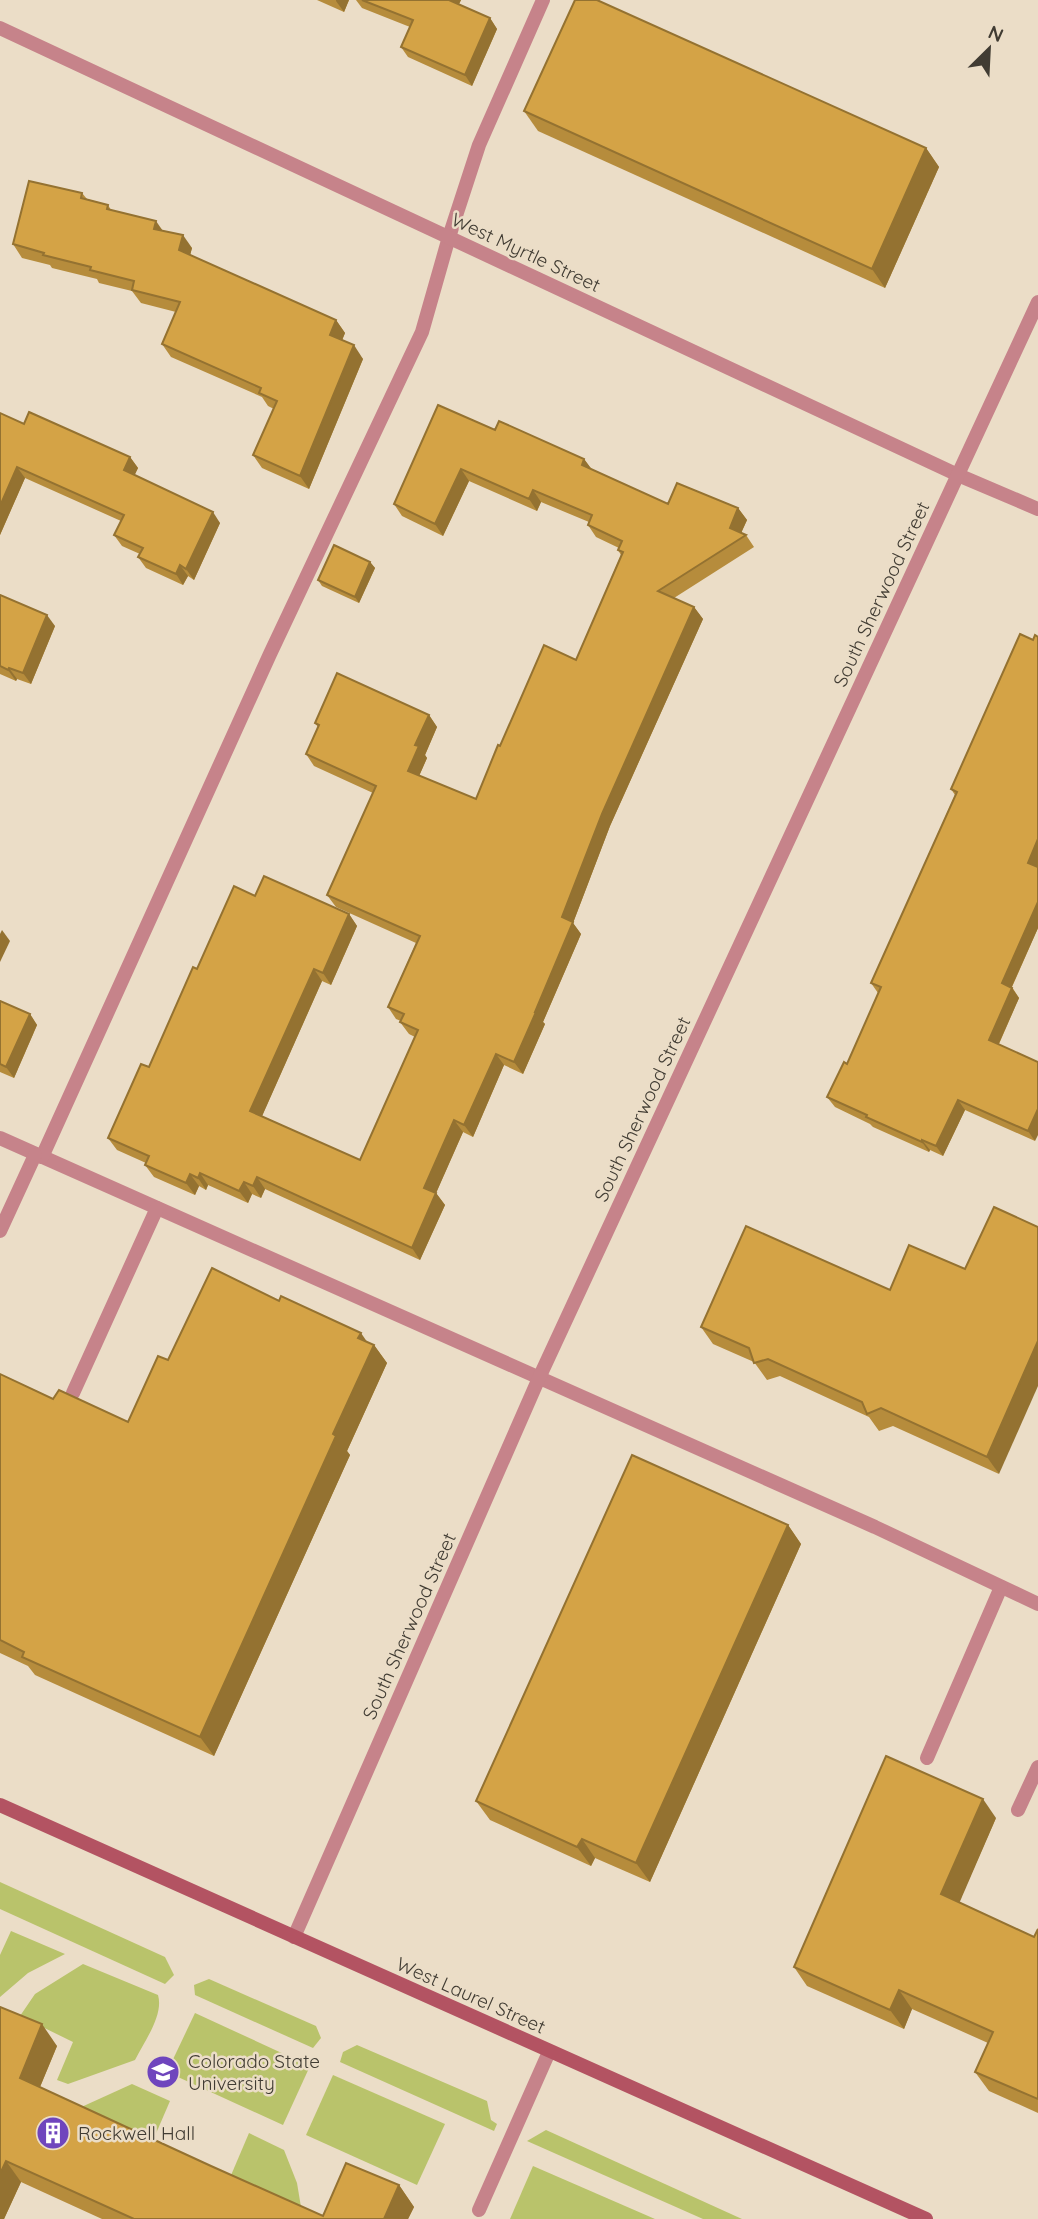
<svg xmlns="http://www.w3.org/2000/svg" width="1038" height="2219" font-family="Quicksand,sans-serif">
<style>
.green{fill:#b9c36b}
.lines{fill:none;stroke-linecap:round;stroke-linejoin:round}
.lane{stroke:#c6838a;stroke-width:14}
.street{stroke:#c6838a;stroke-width:14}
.secondary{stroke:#b35362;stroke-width:14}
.wall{fill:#b68c3c}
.shaded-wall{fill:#947231}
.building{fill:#d4a346;stroke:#947231;stroke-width:2}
.labels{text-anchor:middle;stroke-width:5;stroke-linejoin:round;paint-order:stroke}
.street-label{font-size:19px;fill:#413c33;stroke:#ebddc7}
.poi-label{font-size:19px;fill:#413c33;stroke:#ebddc7;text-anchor:start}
</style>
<rect width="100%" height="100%" fill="#ebddc7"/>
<!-- green -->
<g class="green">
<path d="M0 1882 165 1957 174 1975 165 1984 0 1909Z"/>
<path d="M11 1931 65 1954 28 1973 0 1997V1955Z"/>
<path d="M83 1964 158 1995C164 2015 144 2042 135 2060L68 2084 57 2080 73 2042 20 2016 35 1994Z"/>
<path d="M209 1979 316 2026 321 2038 313 2048 195 1995 194 1985Z"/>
<path d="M195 2013 310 2066 283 2125 167 2072Z"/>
<path d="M357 2045 487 2101 491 2120 497 2124 494 2131 340 2062 343 2052Z"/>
<path d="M333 2075 445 2124 417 2185 306 2135Z"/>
<path d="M132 2084 170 2101 148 2152 66 2114Z"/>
<path d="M546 2130 742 2219H703L527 2141Z"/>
<path d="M249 2133 284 2150 297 2183 303 2219 226 2187Z"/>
<path d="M533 2166 655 2219H510Z"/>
</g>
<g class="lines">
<!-- lane -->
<g class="lane">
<path d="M0 1138 875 1527 1038 1604"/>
<path d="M42 1157 270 654 422 332 449 237 479 145 543 0"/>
<path d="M0 1231 35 1155"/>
<path d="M73 1393 157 1208"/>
<path d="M927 1758 1001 1587"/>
<path d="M1018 1810 1038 1767"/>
<path d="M479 2210 549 2052"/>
</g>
<!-- street -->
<g class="street">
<path d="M0 28 958 475 1038 509"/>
<path d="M294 1937 539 1378 1038 302"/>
</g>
<!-- secondary -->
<path class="secondary" d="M0 1805 926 2219"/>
</g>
<!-- wall -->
<g class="wall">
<path d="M317 0H349L344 12Z"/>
<path d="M356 0H461L459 4 490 18 497 29 472 86 408 57 401 47 410 27 362 8Z"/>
<path d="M524 111 926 148 939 167 885 288 538 131Z"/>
<path d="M82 193 87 199 108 205 111 210 163 231 192 248 190 255 336 320 345 333 342 340 363 359 309 489 262 468 253 455 274 409 268 406 262 397 171 357 162 344 176 312 141 303 132 291 99 283 97 279 52 268 50 265 22 258 13 244Z"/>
<path d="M0 413 24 424 130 457 138 468 134 475 220 523 194 580 188 576 183 585 146 568 138 557 140 554 122 546 114 535 121 521 25 478 0 535Z"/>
<path d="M495 430 584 459 592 470 668 504 738 508 747 520 741 533 746 535 754 547 674 598 694 607 703 619 610 826 573 923 581 934 543 1022 545 1024 523 1074 504 1065 473 1137 463 1132 436 1193 445 1205 420 1260 265 1189 261 1198 252 1194 248 1203 208 1185 206 1190 199 1186 195 1195 154 1177 145 1165 146 1163 117 1150 108 1138 149 1067 197 969 255 896 349 914 357 926 331 985 322 981 262 1116 360 1160 415 1037 409 1034 400 1022 401 1021 396 1019 388 1007 416 943 336 907 327 895 373 793 314 766 306 754 318 727 315 723 429 715 437 727 425 755 427 758 419 776 476 799 500 746 576 660 621 555 618 550 619 548 596 537 588 525 589 522 541 502 537 511 469 481 443 536 402 516 394 504Z"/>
<path d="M370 562 375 568 359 603 322 586 318 580Z"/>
<path d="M0 595 55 626 31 684 17 679 16 681 0 674Z"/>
<path d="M1020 634 1037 867 1038 928 1012 987 1019 998 999 1044 1035 1141 965 1110 943 1156 930 1150 929 1152 873 1127 870 1124 835 1107 827 1097 847 1064 878 993 871 983 955 795 951 789Z"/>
<path d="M0 1001 30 1014 37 1025 14 1078 0 1072Z"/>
<path d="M890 1290 999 1474 893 1426 879 1431 869 1417 780 1376 767 1380 754 1362 713 1344 701 1327Z"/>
<path d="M367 1342 374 1345 387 1363 347 1451 350 1455 214 1756 35 1675 28 1666 0 1653V1374L53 1399 128 1422 168 1360Z"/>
<path d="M788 1525 801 1544 650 1882 595 1858 591 1866 490 1820 476 1801Z"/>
<path d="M996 1818 959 1902 1034 1937 1038 1929V2113L989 2091 975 2072 988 2043 912 2009 904 2029 807 1986 794 1967Z"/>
<path d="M0 2007 57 2046 40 2087 211 2166 323 2216 399 2185 414 2207 408 2219H102L21 2182 4 2219Z"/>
</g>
<!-- shaded-wall -->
<g class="shaded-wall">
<path d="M336 0H349L344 12 336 1Z"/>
<path d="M448 0H461L456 10Z"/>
<path d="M490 18 497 29 472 86 465 75Z"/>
<path d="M926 148 939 167 885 288 872 269Z"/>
<path d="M156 221 165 234 154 229Z"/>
<path d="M183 235 192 248 188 263 179 250Z"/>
<path d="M336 320 345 333 339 348 330 335Z"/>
<path d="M354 345 363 359 309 489 300 476Z"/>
<path d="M130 457 138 468 132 481 124 470Z"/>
<path d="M584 459 593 471 582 465Z"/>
<path d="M17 467 25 478 0 535V506Z"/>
<path d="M461 469 469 481 443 536 435 524Z"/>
<path d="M533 490 541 502 537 511 529 499Z"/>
<path d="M738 508 747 520 738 540 730 528Z"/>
<path d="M213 512 220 523 194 580 186 569Z"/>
<path d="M370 562 375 568 359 603 355 597Z"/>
<path d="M180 565 188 576 183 585 176 574Z"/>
<path d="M694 607 703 619 610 826 573 923 581 934 543 1022 545 1024 523 1074 514 1062 535 1012 562 917 602 814Z"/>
<path d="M47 615 55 626 31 684 23 673Z"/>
<path d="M9 668 17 679 16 681 8 670Z"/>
<path d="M429 715 437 727 425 755 427 758 416 783 408 771 415 745Z"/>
<path d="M1038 839V866L1035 873 1028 863Z"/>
<path d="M1038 902V928L1009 993 1002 983Z"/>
<path d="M349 914 357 926 331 985 323 973Z"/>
<path d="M2 930 10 941 0 962V934Z"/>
<path d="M314 969 322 981 259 1123 250 1111Z"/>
<path d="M1012 988 1019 998 996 1050 989 1040Z"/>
<path d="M30 1014 37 1025 14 1078 6 1067Z"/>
<path d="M496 1054 504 1065 473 1137 464 1125Z"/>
<path d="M958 1100 965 1110 943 1156 936 1146Z"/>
<path d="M1038 1109V1135L1035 1141 1028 1131Z"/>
<path d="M454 1120 463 1132 433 1200 424 1188Z"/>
<path d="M922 1140 930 1150 929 1152 922 1142Z"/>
<path d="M200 1173 208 1185 206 1190 198 1178Z"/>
<path d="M190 1174 199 1186 195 1195 186 1183Z"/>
<path d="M257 1177 265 1189 261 1198 253 1186Z"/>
<path d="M244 1182 252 1194 248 1203 239 1191Z"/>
<path d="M436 1193 445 1205 420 1260 412 1248Z"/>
<path d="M361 1333 372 1349 374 1345 387 1363 347 1451 350 1455 214 1756 200 1737 333 1434 358 1338Z"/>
<path d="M1038 1341V1386L999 1474 987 1457Z"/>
<path d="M788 1525 801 1544 650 1882 636 1863Z"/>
<path d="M983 1799 996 1818 955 1913 941 1894Z"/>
<path d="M582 1839 595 1858 591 1866 577 1847Z"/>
<path d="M899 1990 912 2009 904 2029 890 2010Z"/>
<path d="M42 2024 57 2046 35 2099 20 2078Z"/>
<path d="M6 2161 21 2182 4 2219H0V2174Z"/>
<path d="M399 2185 414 2207 408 2219H384Z"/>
</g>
<!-- building -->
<g class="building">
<path d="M362 0H449L490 18 465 75 401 47 413 20Z"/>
<path d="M575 0H597L926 148 872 269 524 111Z"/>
<path d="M29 181 82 193 81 198 108 205 107 209 156 221 154 229 183 235 179 250 336 320 330 335 354 345 300 476 253 455 277 401 259 393 261 388 162 344 180 302 132 290 134 281 90 270 91 267 43 255 44 253 13 244Z"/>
<path d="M438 405 495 430 499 421 584 459 582 465 668 504 677 483 738 508 730 528 746 535 658 591 694 607 602 814 562 917 573 922 535 1012H536L514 1062 496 1054 464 1125 454 1120 424 1188 436 1193 412 1248 257 1177 253 1186 244 1182 239 1191 200 1173 198 1178 190 1174 186 1183 145 1165 149 1156 108 1138 141 1064 149 1067 193 967 197 969 234 886 255 896 264 876 349 914 323 973 314 969 250 1111 360 1160 418 1030 400 1022 404 1014 388 1007 420 936 327 895 376 786 306 754 319 725 315 723 337 673 429 715 415 745 419 746 408 771 476 799 498 745 500 746 544 645 576 660 623 552 618 550 622 541 588 525 592 515 533 490 529 499 461 469 435 524 394 504Z"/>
<path d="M29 412 130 457 124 470 213 512 186 569 180 565 176 574 138 557 143 548 114 535 124 515 17 467 0 506V413L24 424Z"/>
<path d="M334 545 370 562 355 597 318 580Z"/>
<path d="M0 595 47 615 23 673 9 668 8 670 0 666Z"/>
<path d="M1020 634 1033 640 1035 635 1038 637V839L1028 863 1038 867V902L1002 983 1012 988 989 1040 1038 1062V1109L1028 1131 958 1100 936 1146 922 1140V1142L866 1117 867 1115 827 1097 844 1062 847 1064 881 987 871 983 957 792 951 789Z"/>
<path d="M0 1001 30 1014 6 1067 0 1064Z"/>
<path d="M994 1207 1038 1227V1341L987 1457 881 1408 867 1414 862 1402 768 1359 754 1363 749 1348 701 1327 746 1226 890 1290 909 1245 965 1269Z"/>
<path d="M212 1268 279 1301 281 1296 361 1333 358 1338 374 1345 333 1434 336 1436 200 1737 22 1657 24 1652 0 1640V1374L53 1399 59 1390 128 1422 158 1356 168 1360Z"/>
<path d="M632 1455 788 1525 636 1863 582 1839 577 1847 476 1801Z"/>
<path d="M886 1756 983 1799 941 1894 1034 1937 1038 1929V2099L975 2072 993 2032 899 1990 890 2010 794 1967Z"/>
<path d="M0 2007 42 2024 20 2078 211 2166 323 2216 346 2163 399 2185 384 2219H134L6 2161 0 2174Z"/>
</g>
<!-- icons -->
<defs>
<symbol id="university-disc" viewBox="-11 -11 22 22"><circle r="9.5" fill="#6f45bd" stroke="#ebddc7"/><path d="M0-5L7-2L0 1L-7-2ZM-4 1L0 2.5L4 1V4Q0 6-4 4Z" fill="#fff"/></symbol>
<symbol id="building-disc" viewBox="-11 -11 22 22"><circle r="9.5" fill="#6f45bd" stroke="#ebddc7"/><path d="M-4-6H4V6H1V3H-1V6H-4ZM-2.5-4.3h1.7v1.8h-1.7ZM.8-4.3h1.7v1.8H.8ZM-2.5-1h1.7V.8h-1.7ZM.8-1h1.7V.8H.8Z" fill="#fff"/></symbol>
</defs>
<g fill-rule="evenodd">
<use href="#university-disc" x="144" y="2053" width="38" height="38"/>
<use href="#building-disc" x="34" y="2114" width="38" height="38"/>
</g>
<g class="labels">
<!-- street labels -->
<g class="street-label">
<text transform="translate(526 252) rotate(25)" y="7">West Myrtle Street</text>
<text transform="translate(881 594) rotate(-65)" y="7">South Sherwood Street</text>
<text transform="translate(642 1109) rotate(-65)" y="7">South Sherwood Street</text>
<text transform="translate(409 1626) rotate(-66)" y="7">South Sherwood Street</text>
<text transform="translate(471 1995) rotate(24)" y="7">West Laurel Street</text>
</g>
<!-- poi labels -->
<g class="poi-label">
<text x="188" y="2068">Colorado State<tspan x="188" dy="22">University</tspan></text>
<text x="78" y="2140">Rockwell Hall</text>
</g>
</g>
<!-- north arrow -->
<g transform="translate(989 49) rotate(24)" stroke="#ebddc7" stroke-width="5" paint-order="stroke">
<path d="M0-5L12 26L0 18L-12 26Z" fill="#413c33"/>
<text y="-10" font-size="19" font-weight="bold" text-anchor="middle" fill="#413c33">N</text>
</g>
</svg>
